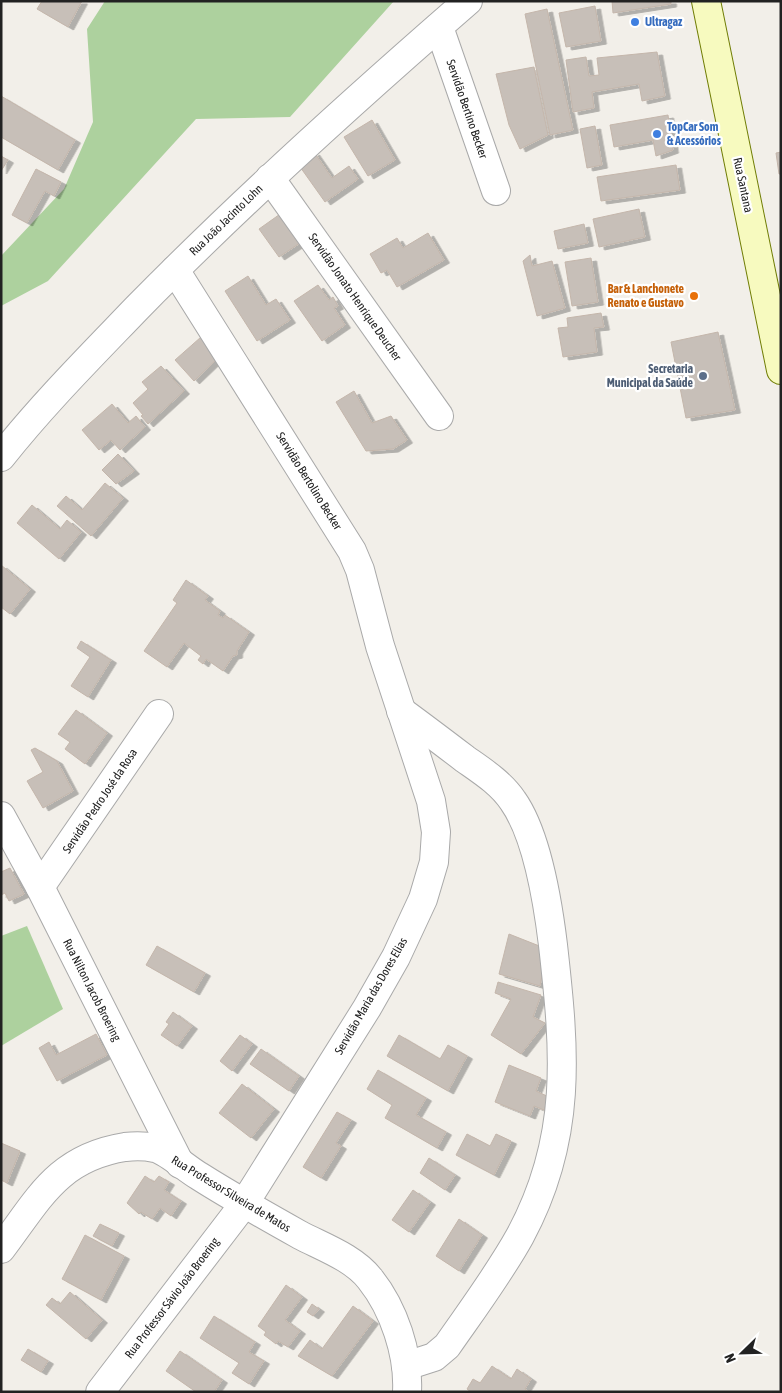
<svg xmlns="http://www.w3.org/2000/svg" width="782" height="1393" font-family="'Asap Condensed',sans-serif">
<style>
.forest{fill:#add19e}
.building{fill:#c7bfb8;stroke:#c4b6ab;filter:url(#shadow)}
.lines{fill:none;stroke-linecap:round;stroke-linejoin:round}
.minor-casing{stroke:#a9a9a9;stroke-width:30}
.secondary-casing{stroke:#707d05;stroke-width:30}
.minor{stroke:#fff;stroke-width:28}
.secondary{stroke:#f7fabf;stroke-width:28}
.shop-dot{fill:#3f7fe0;stroke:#fff;stroke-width:2}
.food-dot{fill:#e8710a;stroke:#fff;stroke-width:2}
.service-dot{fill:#5c6f8a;stroke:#fff;stroke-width:2}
.labels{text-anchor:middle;stroke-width:4.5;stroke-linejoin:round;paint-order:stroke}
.shop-label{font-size:12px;font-weight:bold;fill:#366cbe;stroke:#fff;text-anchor:start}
.street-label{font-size:12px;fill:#222;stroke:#fff}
.food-label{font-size:12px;font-weight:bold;fill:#c56008;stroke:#fff;text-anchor:end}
.service-label{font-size:12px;font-weight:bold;fill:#4e5e75;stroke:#fff;text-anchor:end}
</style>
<defs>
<filter id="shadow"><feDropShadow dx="5.5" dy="3" stdDeviation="0" flood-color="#0004"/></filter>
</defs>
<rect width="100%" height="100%" fill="#f2efe9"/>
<!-- forest -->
<g class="forest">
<path d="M105 1H394L290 117 196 119 48 281 1 306V256L64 189 93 122 87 29Z"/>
<path d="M27 926 63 1009 1 1046V936Z"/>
</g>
<!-- building -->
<g class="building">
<path d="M42 1H82L68 27 37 9Z"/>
<path d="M612 1H671V4L613 13Z"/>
<path d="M595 6 601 41 566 47 559 13Z"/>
<path d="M547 9 573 130 550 135 525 14Z"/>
<path d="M657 52 665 96 642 101 639 84 592 92 594 108 573 112 566 60 586 57 589 76 599 75 597 58Z"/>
<path d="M534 67 548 135 520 149 509 125 496 74Z"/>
<path d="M1 96 75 140 58 170 1 137Z"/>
<path d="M668 115 673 150 656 156 653 140 614 147 610 125Z"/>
<path d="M372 120 395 160 368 176 344 137Z"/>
<path d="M595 126 602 165 587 168 580 129Z"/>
<path d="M314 152 332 178 349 166 358 179 325 202 298 164Z"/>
<path d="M781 152V174H779L776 153Z"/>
<path d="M1 156 8 160 1 171Z"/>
<path d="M676 165 680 190 601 201 597 177Z"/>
<path d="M36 169 61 182 54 196 45 191 27 223 12 215Z"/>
<path d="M639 209 645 237 599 247 593 219Z"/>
<path d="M283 212 303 241 279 257 259 229Z"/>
<path d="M584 224 588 243 558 249 554 231Z"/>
<path d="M428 233 444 260 397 287 387 270 381 273 370 254 397 238 403 248Z"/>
<path d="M530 255 532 266 552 261 565 308 537 316 523 261Z"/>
<path d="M591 258 598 302 572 306 565 262Z"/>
<path d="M248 276 266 305 276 299 290 320 257 341 225 291Z"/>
<path d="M318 285 329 300 333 297 338 306 334 308 345 325 322 341 294 301Z"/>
<path d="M601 313 604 327 594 328 597 352 563 357 558 328 568 327 567 318Z"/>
<path d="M718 332 735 410 686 418 671 342Z"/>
<path d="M201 337 219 357 194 381 175 360Z"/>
<path d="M161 366 184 391 148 424 141 416 143 415 133 403 148 389 142 382Z"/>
<path d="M354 391 372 423 391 416 407 440 393 449 366 451 336 402Z"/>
<path d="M112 404 128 423 136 416 145 427 120 450 111 440 99 450 82 430Z"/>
<path d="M118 454 134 471 116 484 102 470Z"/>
<path d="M105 483 123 498 91 536 57 506 66 496 82 510Z"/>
<path d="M32 505 60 529 67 520 81 532 59 559 17 523Z"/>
<path d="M1 565 30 589 10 614 1 607Z"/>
<path d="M186 580 208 596 205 600 220 611 218 615 223 618 225 615 249 632 237 651V655L233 656 223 671 206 659 203 664 198 660 201 656 184 643 167 667 144 651 177 603 173 600Z"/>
<path d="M81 641 111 660 88 697 71 686 90 657 77 648Z"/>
<path d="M76 710 107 733 85 764 65 749 70 742 58 734Z"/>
<path d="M35 748 57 761 73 791 43 808 27 781 43 772 31 750Z"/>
<path d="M10 868 24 894 9 901 5 893 1 895V872Z"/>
<path d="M509 934 547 949 540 986 499 974Z"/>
<path d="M157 946 205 973 194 992 146 965Z"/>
<path d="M498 982 541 995 533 1017 545 1023 521 1054 491 1035 511 999 495 993Z"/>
<path d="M173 1012 192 1026 177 1046 161 1035 169 1024 166 1022Z"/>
<path d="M96 1034 107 1055 57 1081 39 1048 49 1042 56 1055Z"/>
<path d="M240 1035 252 1044 232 1071 220 1061Z"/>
<path d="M399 1035 440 1059 448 1045 467 1056 448 1091 387 1056Z"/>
<path d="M261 1049 299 1076 289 1091 250 1064Z"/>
<path d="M509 1065 541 1078 536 1091 549 1097 544 1110 534 1106 530 1116 495 1102Z"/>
<path d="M378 1070 426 1098 416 1115 446 1132 437 1148 385 1118 392 1105 367 1089Z"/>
<path d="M242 1084 274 1109 251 1138 219 1113Z"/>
<path d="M337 1112 351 1120 336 1143 341 1146 321 1178 303 1167Z"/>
<path d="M467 1134 490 1146 496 1134 511 1141 494 1175 456 1155Z"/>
<path d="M1 1143 20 1151 7 1183 1 1180Z"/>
<path d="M429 1158 455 1175 445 1190 420 1173Z"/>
<path d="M145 1176 154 1182 159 1176 169 1182 164 1190 181 1201 171 1216 160 1208 152 1219 141 1212 139 1214 127 1203Z"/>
<path d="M413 1190 430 1202 409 1232 392 1220Z"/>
<path d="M459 1219 482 1235 459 1271 436 1256Z"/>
<path d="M100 1224 119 1233 112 1246 93 1236Z"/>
<path d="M85 1235 124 1256 101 1300 62 1279Z"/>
<path d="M286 1285 302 1297 285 1320 300 1331 288 1347 278 1341 276 1344 264 1335 266 1332 258 1326Z"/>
<path d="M70 1292 102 1320 86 1339 46 1305 52 1298 60 1304Z"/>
<path d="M312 1304 319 1309 313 1316 307 1312Z"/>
<path d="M353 1306 373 1321 332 1376 298 1356 310 1340 322 1349Z"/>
<path d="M214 1316 255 1342 249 1352 264 1361 249 1384 232 1373 239 1363 200 1338Z"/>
<path d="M28 1349 48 1361 41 1372 21 1360Z"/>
<path d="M180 1351 222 1380 214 1392H196L166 1371Z"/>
<path d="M492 1366 511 1379 517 1369 531 1379 525 1389 529 1392H471L467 1389 473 1379 480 1383Z"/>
</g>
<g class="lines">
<defs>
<g id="minor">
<path d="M439 27 496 191"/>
<path d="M270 178 439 416"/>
<path d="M1 457C43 404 90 357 137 308 242 201 354 100 468 1"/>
<path d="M401 711C423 727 444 743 465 759 482 771 501 783 513 801 537 835 548 904 553 945 565 1051 573 1138 520 1236 499 1274 472 1310 447 1346L434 1357 406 1366"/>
<path d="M1 816 40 887 180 1164"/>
<path d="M40 887 159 714"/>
<path d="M1 1249C39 1199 57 1158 125 1147 133 1146 146 1146 155 1148 167 1151 187 1169 199 1176 232 1197 266 1216 300 1235 323 1247 354 1258 370 1279 394 1309 409 1354 407 1392"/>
<path d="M100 1392 244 1204 367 1008 396 957 423 899 434 862 436 832 431 801 380 646 360 570 352 551 175 270"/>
</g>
<path id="secondary" d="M706 1 781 370"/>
</defs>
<!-- minor casing -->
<use href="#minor" class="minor-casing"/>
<!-- secondary casing -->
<use href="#secondary" class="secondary-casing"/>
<!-- minor -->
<use href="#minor" class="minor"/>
<!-- secondary -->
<use href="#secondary" class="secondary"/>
</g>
<!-- markers -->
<g class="shop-dot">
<circle cx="635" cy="22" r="5"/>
<circle cx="657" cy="134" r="5"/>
</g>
<circle class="food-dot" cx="694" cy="296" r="5"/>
<circle class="service-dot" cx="703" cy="376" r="5"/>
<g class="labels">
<!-- shop labels -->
<g class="shop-label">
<text x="645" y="26">Ultragaz</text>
<text x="667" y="131">TopCar Som<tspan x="667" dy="14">&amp; Acessórios</tspan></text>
</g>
<!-- street labels -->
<g class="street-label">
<text transform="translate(467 109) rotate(71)" y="4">Servidão Bertino Becker</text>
<text transform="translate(743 185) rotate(78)" y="4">Rua Santana</text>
<text transform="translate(226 220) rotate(-44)" y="4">Rua João Jacinto Lohn</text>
<text transform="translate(355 297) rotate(55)" y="4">Servidão Jonato Henrique Deucher</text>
<text transform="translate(309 481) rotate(58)" y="4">Servidão Bertolino Becker</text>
<text transform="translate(100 801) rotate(-56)" y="4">Servidão Pedro José da Rosa</text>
<text transform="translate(92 990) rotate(63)" y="4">Rua Nilton Jacob Broering</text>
<text transform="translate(371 996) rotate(-60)" y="4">Servidão Maria das Dores Elias</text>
<text transform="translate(231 1194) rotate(31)" y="4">Rua Professor Silveira de Matos</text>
<text transform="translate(172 1298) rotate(-53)" y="4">Rua Professor Sávio João Broering</text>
</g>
<!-- food labels -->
<g class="food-label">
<text x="684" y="293">Bar &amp; Lanchonete<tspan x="684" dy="14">Renato e Gustavo</tspan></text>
</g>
<!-- service labels -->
<g class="service-label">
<text x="693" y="373">Secretaria<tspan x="693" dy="14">Municipal da Saúde</tspan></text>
</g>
</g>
<!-- border -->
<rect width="782" height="1393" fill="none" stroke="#222222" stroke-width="5"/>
<!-- north arrow -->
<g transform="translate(742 1353) rotate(247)" stroke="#ffffff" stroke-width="4" paint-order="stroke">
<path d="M0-4L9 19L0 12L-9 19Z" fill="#222222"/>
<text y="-8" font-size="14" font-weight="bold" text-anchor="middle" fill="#222222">N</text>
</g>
</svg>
